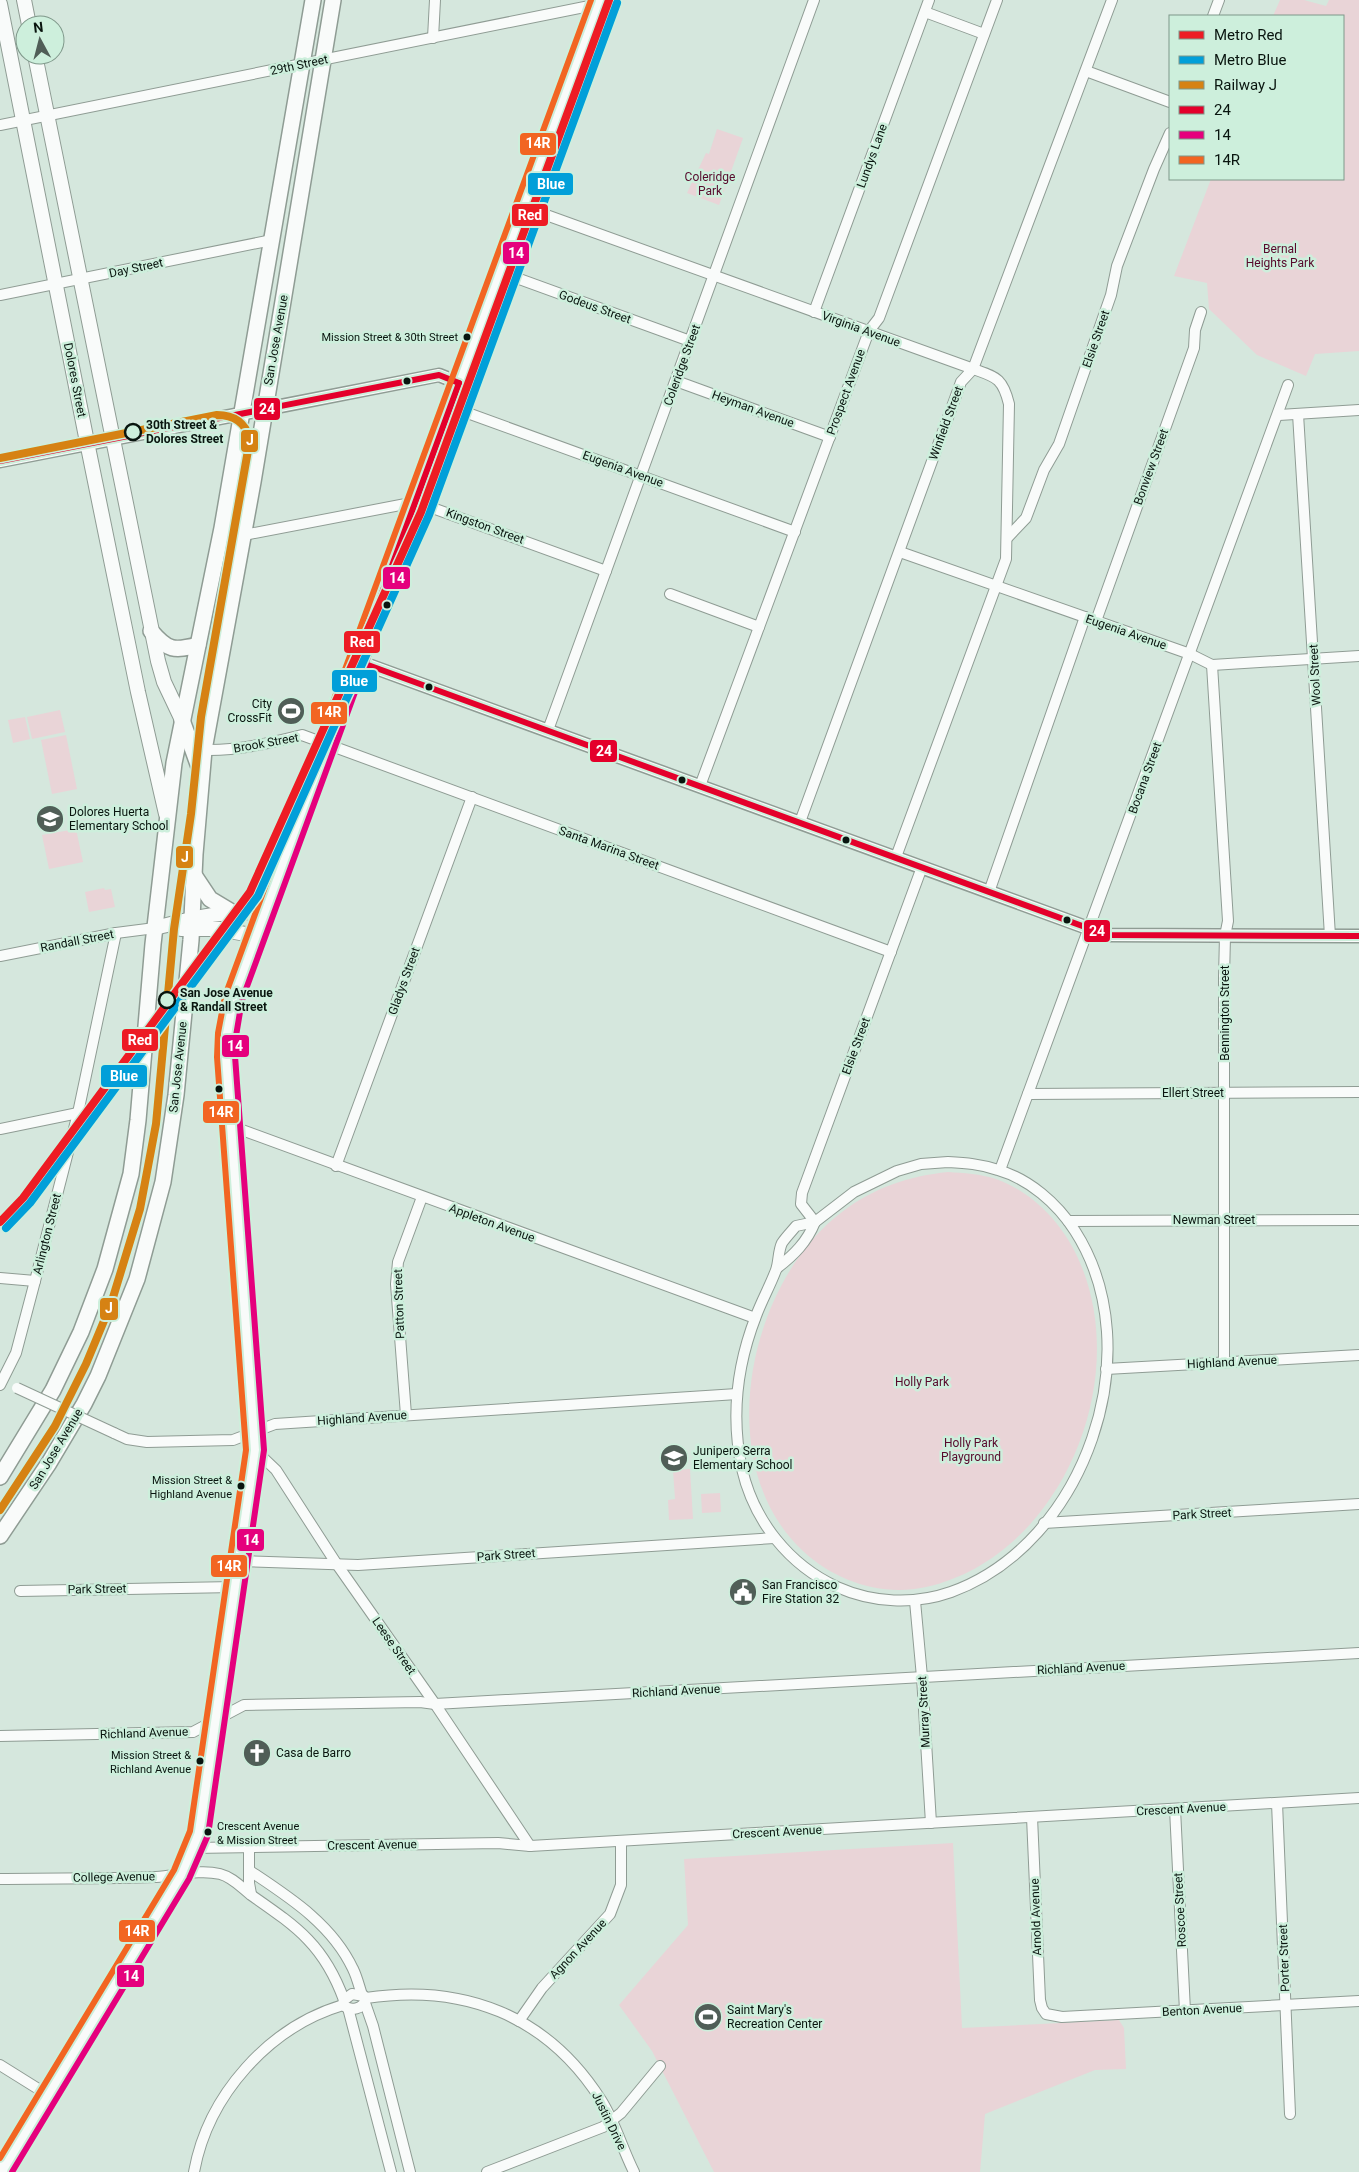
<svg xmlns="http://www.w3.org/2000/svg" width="1359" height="2172" font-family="Roboto,sans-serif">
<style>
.green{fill:#e9d4d7}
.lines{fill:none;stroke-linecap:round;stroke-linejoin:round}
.minor-casing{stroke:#8f9c94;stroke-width:12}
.tertiary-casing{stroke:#8f9c94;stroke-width:15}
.secondary-casing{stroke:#8f9c94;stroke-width:16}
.primary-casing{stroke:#8f9c94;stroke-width:18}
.minor{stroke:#f9fbfa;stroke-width:10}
.tertiary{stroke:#f9fbfa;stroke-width:12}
.secondary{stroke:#f9fbfa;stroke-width:14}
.primary{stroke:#f9fbfa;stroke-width:15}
.minor-bridge-casing{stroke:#8f9c94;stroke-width:12;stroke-linecap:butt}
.minor-bridge{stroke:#f9fbfa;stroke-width:10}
.bus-1-casing{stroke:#cdefdc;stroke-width:10}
.bus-2-casing{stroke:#cdefdc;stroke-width:10}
.bus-3-casing{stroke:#cdefdc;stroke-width:10}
.bus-1{stroke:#e4002b;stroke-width:6}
.bus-2{stroke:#e5007d;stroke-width:6}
.bus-3{stroke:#f26522;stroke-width:6}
.rail-1-casing{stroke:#cdefdc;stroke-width:11}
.rail-1{stroke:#d68213;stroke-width:8}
.metro-1-casing{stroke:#cdefdc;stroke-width:11}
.metro-2-casing{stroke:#cdefdc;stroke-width:11}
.metro-1{stroke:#ed1c24;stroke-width:8}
.metro-2{stroke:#019fd9;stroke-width:8}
.bus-dot{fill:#09150f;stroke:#cdefdc;stroke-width:2}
.stop-dot{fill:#cdefdc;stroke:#09150f;stroke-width:2.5}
.labels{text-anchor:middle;stroke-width:5;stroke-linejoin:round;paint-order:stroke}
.bus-label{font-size:11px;fill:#09150f;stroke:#cdefdc;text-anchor:end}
.street-label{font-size:12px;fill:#09150f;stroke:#cdefdc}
.park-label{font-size:12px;fill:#58092c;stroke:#cdefdc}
.stop-label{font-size:12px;font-weight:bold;fill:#09150f;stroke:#cdefdc;text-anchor:start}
.poi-label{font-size:12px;fill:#09150f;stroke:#cdefdc;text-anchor:start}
.line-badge{stroke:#cdefdc;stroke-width:2}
.badge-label{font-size:14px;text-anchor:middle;font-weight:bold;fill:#fff}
</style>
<rect width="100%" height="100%" fill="#d5e7dd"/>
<!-- green -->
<g class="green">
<path d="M1280 0H1304L1326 6 1329 0H1359V351L1315 354 1306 376 1257 355 1209 309 1207 283 1174 276 1211 179H1343V16H1273Z"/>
<path d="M717 129 743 138 719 205 687 193 706 153 709 154Z"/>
<path d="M60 710 65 732 32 739 27 717Z"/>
<path d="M25 717 30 739 13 743 8 720Z"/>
<path d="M66 735 77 789 52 794 41 740Z"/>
<path d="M76 829 83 862 49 869 42 835Z"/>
<path d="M104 888 105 890 111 889 115 907 89 912 85 892Z"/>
<path d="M948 1172C964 1173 980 1174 996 1179 1032 1192 1061 1222 1077 1256 1135 1378 1061 1557 926 1587 882 1597 835 1581 803 1551 710 1465 747 1283 842 1212 873 1188 909 1176 948 1172Z"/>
<path d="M690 1469 693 1519 669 1520 668 1500 675 1499 673 1470Z"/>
<path d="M720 1493 721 1512 702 1513 701 1494Z"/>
<path d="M953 1843 962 2028 1119 2020 1124 2028 1126 2069 1095 2070 985 2114 980 2172H714L652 2051 619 2005 688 1925 684 1859Z"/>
</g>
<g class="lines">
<defs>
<g id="minor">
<path d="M925 12 984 34"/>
<path d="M1213 16 1219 0"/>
<path d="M433 38 435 0"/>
<path d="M1086 71 1170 102"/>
<path d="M0 125 599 4"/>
<path d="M524 207 968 367C994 377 1002 375 1009 404L1006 559 896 857"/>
<path d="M500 272 690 341"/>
<path d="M0 295 272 240"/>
<path d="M814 312 929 0"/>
<path d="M676 381 830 437"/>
<path d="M451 407 795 532"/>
<path d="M1298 414 1330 936"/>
<path d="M1279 415 1359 410"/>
<path d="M244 535 416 502 606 571"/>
<path d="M1008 537 1026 518 1044 470 1059 444 1111 295 1117 266 1154 169 1170 133"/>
<path d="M900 552 1190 654 1212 665 1359 656"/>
<path d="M670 594 759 627"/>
<path d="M1096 621 1194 348 1195 330 1201 312"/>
<path d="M1212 665 1228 921 1225 936 1224 978V1362"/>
<path d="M548 730 814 0"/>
<path d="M204 750C237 751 270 743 302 735L891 952"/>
<path d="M700 786 869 331 879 318 997 0"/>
<path d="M800 822 961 382 973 369 1112 0"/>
<path d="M989 892 1085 617"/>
<path d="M0 956 116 933 155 928"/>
<path d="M1028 1094 1359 1092"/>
<path d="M231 1126 755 1318"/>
<path d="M0 1129 78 1113"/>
<path d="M948 1162C965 1163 981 1164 998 1170 1029 1179 1057 1203 1075 1231 1152 1351 1085 1544 951 1592 914 1605 873 1603 837 1587 789 1565 754 1521 742 1469 731 1418 737 1365 756 1316 762 1300 770 1286 776 1270 779 1262 778 1251 782 1243 786 1237 792 1231 796 1226L815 1222 854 1192 897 1171 921 1164Z"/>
<path d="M336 1166 472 797"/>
<path d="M1000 1170 1288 385"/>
<path d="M1068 1221 1359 1220"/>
<path d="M815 1222 801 1204 802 1193 922 867"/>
<path d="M777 1268C794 1255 807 1242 815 1222"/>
<path d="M0 1278 35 1281"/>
<path d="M1106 1369 1359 1355"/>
<path d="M0 1385 16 1353 35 1281 78 1113 116 933"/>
<path d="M406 1415 396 1284 398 1262 422 1197"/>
<path d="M114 1433 127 1439 147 1442 233 1440 275 1424 737 1394"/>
<path d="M255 1450 276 1470 336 1563 435 1704 530 1846"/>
<path d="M1044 1523 1359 1504"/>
<path d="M238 1561 358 1565 774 1538"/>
<path d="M20 1591 234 1587"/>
<path d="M915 1601 922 1677 931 1823"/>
<path d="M0 1736 193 1732 244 1705 420 1702 435 1704 1359 1653"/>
<path d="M1277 1803 1290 2114"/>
<path d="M1175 1809 1185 2011"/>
<path d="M1032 1817 1040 2000 1042 2008 1046 2014 1062 2017 1359 2001"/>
<path d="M194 1848 498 1843 530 1846 1359 1798"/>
<path d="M249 1848V1883L251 1894"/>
<path d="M250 1871C289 1897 332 1924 353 1969 357 1977 359 1986 362 1995"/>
<path d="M0 1879C52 1878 104 1879 156 1877 176 1876 199 1869 220 1874 232 1877 241 1887 251 1895 297 1927 324 1945 344 2000"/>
<path d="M352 1994 364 1996 366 1999C363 2009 351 2012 343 2005L344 2000Z"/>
<path d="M366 1998C463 1983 547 2015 601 2100 615 2122 622 2148 634 2172"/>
<path d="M365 2003 373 2026 410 2172"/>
<path d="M348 2008 391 2172"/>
<path d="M519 2021 542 1988 610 1914 621 1885V1841"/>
<path d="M0 2065 48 2095"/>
<path d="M194 2172C208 2095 269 2027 343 2005"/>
<path d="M487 2172 603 2127 621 2113 660 2066"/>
</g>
<g id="tertiary">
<path d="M0 461 439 375 459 383"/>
<path d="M357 661 1107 935 1359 936"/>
</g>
<g id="secondary">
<path d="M24 0 29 25"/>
<path d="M0 4 88 447 138 692 166 814"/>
<path d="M35 55 158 661 164 682 182 720"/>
<path d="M155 928C195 918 221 910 263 913"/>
<path d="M181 929H219L256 936"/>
<path d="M2 2172 182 1874 199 1833 255 1450 226 1056 227 1035 234 998 600 0"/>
</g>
<g id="primary">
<path d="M151 631C168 651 174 651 198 645"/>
<path d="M182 720 199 767"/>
<path d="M194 875 210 899 230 911"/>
<path d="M0 1477 53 1390 81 1332 105 1269 131 1174 138 1120 153 944 174 763 222 528 313 0"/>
<path d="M0 1536 49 1463 84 1404 98 1376 137 1279 163 1182 176 1095 191 940 195 854 204 750 253 482 333 0"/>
</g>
</defs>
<!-- minor casing -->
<use href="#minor" class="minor-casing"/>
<!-- tertiary casing -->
<use href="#tertiary" class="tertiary-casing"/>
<!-- secondary casing -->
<use href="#secondary" class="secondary-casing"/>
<!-- primary casing -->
<use href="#primary" class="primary-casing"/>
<!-- minor -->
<use href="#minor" class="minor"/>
<!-- tertiary -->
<use href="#tertiary" class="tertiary"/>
<!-- secondary -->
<use href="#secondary" class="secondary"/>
<!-- primary -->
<use href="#primary" class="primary"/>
<defs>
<path id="minor-bridge" d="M17 1388 114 1433"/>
</defs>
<!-- minor-bridge casing -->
<use href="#minor-bridge" class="minor-bridge-casing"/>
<!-- minor-bridge -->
<use href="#minor-bridge" class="minor-bridge"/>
<defs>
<g id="bus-1">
<path d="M0 461 439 375 459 383"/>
<path d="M357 661 1107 935 1359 936"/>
<path d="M357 661 459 383"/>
</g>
<path id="bus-2" d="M12 2172 189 1879 208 1835 264 1450 235 1056 236 1036 242 1000 608 3"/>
<path id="bus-3" d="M0 2158 174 1870 190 1831 246 1450 217 1057 218 1033 225 996 591 0"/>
</defs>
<!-- bus-1 casing -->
<use href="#bus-1" class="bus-1-casing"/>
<!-- bus-2 casing -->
<use href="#bus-2" class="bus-2-casing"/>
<!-- bus-3 casing -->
<use href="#bus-3" class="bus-3-casing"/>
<!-- bus-1 -->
<use href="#bus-1" class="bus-1"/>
<!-- bus-2 -->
<use href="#bus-2" class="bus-2"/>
<!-- bus-3 -->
<use href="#bus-3" class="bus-3"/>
<defs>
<path id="rail-1" d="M0 458 217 415C234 415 245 422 250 439L201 717 191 814 174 929 156 1124 140 1209 111 1304 86 1364 55 1426 0 1510"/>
</defs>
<!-- rail-1 casing -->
<use href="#rail-1" class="rail-1-casing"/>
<!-- rail-1 -->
<use href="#rail-1" class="rail-1"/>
<defs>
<path id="metro-1" d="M0 1222 23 1198 250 892 421 512 609 0"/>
<path id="metro-2" d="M6 1228 30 1203 258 896 429 515 617 3"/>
</defs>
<!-- metro-1 casing -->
<use href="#metro-1" class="metro-1-casing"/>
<!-- metro-2 casing -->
<use href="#metro-2" class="metro-2-casing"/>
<!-- metro-1 -->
<use href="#metro-1" class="metro-1"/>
<!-- metro-2 -->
<use href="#metro-2" class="metro-2"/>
</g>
<!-- icons -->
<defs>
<symbol id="stadium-disc" viewBox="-11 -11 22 22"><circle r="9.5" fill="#505e57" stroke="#cdefdc"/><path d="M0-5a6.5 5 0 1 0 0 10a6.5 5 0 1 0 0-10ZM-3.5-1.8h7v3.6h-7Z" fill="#fff"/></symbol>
<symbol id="school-disc" viewBox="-11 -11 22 22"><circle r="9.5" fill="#505e57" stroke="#cdefdc"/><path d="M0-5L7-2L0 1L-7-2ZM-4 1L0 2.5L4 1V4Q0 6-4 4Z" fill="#fff"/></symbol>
<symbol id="civic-disc" viewBox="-11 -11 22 22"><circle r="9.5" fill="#505e57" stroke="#cdefdc"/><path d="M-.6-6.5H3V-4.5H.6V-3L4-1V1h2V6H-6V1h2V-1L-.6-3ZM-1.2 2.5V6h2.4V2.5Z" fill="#fff"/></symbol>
<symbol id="church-disc" viewBox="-11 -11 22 22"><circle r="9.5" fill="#505e57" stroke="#cdefdc"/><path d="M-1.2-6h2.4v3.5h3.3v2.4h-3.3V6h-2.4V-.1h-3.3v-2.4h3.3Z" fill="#fff"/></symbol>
</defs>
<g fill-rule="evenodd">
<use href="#stadium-disc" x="275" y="695" width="32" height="32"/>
<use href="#school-disc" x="34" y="803" width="32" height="32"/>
<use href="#school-disc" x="658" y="1442" width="32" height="32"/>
<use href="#civic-disc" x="727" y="1576" width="32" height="32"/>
<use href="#church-disc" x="241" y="1737" width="32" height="32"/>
<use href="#stadium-disc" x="692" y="2001" width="32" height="32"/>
</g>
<!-- markers -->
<g class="bus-dot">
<circle cx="467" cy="337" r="4.5"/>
<circle cx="407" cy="381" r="4.5"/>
<circle cx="387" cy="605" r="4.5"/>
<circle cx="429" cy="687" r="4.5"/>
<circle cx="682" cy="780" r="4.5"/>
<circle cx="846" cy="840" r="4.5"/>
<circle cx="1067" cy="920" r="4.5"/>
<circle cx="219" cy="1089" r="4.5"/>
<circle cx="241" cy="1486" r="4.5"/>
<circle cx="200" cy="1761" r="4.5"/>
<circle cx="208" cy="1832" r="4.5"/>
</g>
<g class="stop-dot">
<circle cx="133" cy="432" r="8"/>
<circle cx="167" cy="1000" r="8"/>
</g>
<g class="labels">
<!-- bus labels -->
<g class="bus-label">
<text x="458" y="341">Mission Street &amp; 30th Street</text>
<text x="232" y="1484">Mission Street &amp;<tspan x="232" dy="14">Highland Avenue</tspan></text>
<text x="191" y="1759">Mission Street &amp;<tspan x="191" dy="14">Richland Avenue</tspan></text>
<text x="217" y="1830" text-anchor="start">Crescent Avenue<tspan x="217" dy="14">&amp; Mission Street</tspan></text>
</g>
<!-- street labels -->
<g class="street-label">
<text transform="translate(299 65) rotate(-12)" y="4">29th Street</text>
<text transform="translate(872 156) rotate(-70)" y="4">Lundys Lane</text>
<text transform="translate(136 268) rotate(-12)" y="4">Day Street</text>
<text transform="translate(595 307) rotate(20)" y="4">Godeus Street</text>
<text transform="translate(861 329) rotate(20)" y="4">Virginia Avenue</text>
<text transform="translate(1096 339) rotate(-71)" y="4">Elsie Street</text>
<text transform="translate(276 340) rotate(-80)" y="4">San Jose Avenue</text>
<text transform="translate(682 365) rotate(-70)" y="4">Coleridge Street</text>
<text transform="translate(75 380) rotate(79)" y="4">Dolores Street</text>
<text transform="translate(846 392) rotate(-70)" y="4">Prospect Avenue</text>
<text transform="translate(753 409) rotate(20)" y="4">Heyman Avenue</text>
<text transform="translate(946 423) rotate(-70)" y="4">Winfield Street</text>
<text transform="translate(1151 467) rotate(-70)" y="4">Bonview Street</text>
<text transform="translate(623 469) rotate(20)" y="4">Eugenia Avenue</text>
<text transform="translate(485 526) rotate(20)" y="4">Kingston Street</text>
<text transform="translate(1126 632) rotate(19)" y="4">Eugenia Avenue</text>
<text transform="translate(1315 675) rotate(-93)" y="4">Wool Street</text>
<text transform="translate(266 743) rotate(-10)" y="4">Brook Street</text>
<text transform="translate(1145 778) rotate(-70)" y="4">Bocana Street</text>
<text transform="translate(609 848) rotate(20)" y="4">Santa Marina Street</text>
<text transform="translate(77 941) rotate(-11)" y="4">Randall Street</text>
<text transform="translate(404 981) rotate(-70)" y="4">Gladys Street</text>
<text transform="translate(1225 1013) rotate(-90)" y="4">Bennington Street</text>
<text transform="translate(856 1046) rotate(-70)" y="4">Elsie Street</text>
<text transform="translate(178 1067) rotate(-84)" y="4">San Jose Avenue</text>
<text x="1193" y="1097">Ellert Street</text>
<text x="1214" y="1224">Newman Street</text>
<text transform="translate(492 1223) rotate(20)" y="4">Appleton Avenue</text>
<text transform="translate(47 1234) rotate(-76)" y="4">Arlington Street</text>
<text transform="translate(399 1304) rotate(-92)" y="4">Patton Street</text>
<text transform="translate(1232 1362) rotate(-3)" y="4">Highland Avenue</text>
<text transform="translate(362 1418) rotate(-4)" y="4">Highland Avenue</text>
<text transform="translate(56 1449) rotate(-59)" y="4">San Jose Avenue</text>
<text transform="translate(1202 1514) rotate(-3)" y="4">Park Street</text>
<text transform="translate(506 1555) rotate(-4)" y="4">Park Street</text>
<text transform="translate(97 1589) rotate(-1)" y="4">Park Street</text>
<text transform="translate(394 1646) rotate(55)" y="4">Leese Street</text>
<text transform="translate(1081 1668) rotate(-3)" y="4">Richland Avenue</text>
<text transform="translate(676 1691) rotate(-3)" y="4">Richland Avenue</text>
<text transform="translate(924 1712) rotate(-93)" y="4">Murray Street</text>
<text transform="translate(144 1733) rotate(-2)" y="4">Richland Avenue</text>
<text transform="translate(1181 1809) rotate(-3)" y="4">Crescent Avenue</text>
<text transform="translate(777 1832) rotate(-3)" y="4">Crescent Avenue</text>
<text transform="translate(372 1845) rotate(-1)" y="4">Crescent Avenue</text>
<text transform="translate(114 1877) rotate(-1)" y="4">College Avenue</text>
<text transform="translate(1180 1910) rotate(-93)" y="4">Roscoe Street</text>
<text transform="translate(1036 1917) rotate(-92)" y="4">Arnold Avenue</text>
<text transform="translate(578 1949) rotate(-47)" y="4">Agnon Avenue</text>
<text transform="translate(1284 1958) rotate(-92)" y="4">Porter Street</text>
<text transform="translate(1202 2010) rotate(-3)" y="4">Benton Avenue</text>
<text transform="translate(609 2121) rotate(64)" y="4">Justin Drive</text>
</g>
<!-- park labels -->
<g class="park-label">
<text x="710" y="181">Coleridge<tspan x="710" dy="14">Park</tspan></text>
<text x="1280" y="253">Bernal<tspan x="1280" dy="14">Heights Park</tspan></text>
<text x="922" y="1386">Holly Park</text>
<text x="971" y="1447">Holly Park<tspan x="971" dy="14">Playground</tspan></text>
</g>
<!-- stop labels -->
<g class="stop-label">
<text x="146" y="429">30th Street &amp;<tspan x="146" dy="14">Dolores Street</tspan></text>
<text x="180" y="997">San Jose Avenue<tspan x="180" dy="14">&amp; Randall Street</tspan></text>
</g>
<!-- poi labels -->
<g class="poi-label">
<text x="272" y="708" text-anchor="end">City<tspan x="272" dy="14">CrossFit</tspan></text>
<text x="69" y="816">Dolores Huerta<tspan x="69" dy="14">Elementary School</tspan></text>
<text x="693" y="1455">Junipero Serra<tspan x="693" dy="14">Elementary School</tspan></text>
<text x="762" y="1589">San Francisco<tspan x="762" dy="14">Fire Station 32</tspan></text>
<text x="276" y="1757">Casa de Barro</text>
<text x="727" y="2014">Saint Mary's<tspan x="727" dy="14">Recreation Center</tspan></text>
</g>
</g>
<g class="line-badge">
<rect x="519" y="132" width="38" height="24" rx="5" fill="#f26522"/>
<rect x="527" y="172" width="47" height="24" rx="5" fill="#019fd9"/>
<rect x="511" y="203" width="38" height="24" rx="5" fill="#ed1c24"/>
<rect x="502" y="241" width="28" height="24" rx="5" fill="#e5007d"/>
<rect x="253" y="397" width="28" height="24" rx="5" fill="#e4002b"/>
<rect x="240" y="429" width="19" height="24" rx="5" fill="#d68213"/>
<rect x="382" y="566" width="29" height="24" rx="5" fill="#e5007d"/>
<rect x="343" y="630" width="38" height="24" rx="5" fill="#ed1c24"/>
<rect x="331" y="669" width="47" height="24" rx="5" fill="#019fd9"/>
<rect x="310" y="701" width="38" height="24" rx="5" fill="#f26522"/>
<rect x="589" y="739" width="29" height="24" rx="5" fill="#e4002b"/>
<rect x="175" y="845" width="19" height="24" rx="5" fill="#d68213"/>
<rect x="1083" y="919" width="28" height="24" rx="5" fill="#e4002b"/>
<rect x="121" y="1028" width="38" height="24" rx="5" fill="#ed1c24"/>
<rect x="221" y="1034" width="29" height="24" rx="5" fill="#e5007d"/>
<rect x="100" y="1064" width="48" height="24" rx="5" fill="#019fd9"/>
<rect x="202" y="1100" width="38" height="24" rx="5" fill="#f26522"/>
<rect x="99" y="1297" width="20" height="24" rx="5" fill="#d68213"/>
<rect x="236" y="1528" width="29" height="24" rx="5" fill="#e5007d"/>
<rect x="210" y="1554" width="38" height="24" rx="5" fill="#f26522"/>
<rect x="118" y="1919" width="38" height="24" rx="5" fill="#f26522"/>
<rect x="116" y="1964" width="29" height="24" rx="5" fill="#e5007d"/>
</g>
<g class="badge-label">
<text x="538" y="148">14R</text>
<text x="551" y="189">Blue</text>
<text x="530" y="220">Red</text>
<text x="516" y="258">14</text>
<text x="267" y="414">24</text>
<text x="250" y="445">J</text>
<text x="397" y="583">14</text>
<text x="362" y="647">Red</text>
<text x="354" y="686">Blue</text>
<text x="329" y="717">14R</text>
<text x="604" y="756">24</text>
<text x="185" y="862">J</text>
<text x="1097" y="936">24</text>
<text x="140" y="1045">Red</text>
<text x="235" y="1051">14</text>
<text x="124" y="1081">Blue</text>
<text x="221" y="1117">14R</text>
<text x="109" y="1313">J</text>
<text x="251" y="1545">14</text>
<text x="229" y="1571">14R</text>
<text x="137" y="1936">14R</text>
<text x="131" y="1981">14</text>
</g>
<!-- legend -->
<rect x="1169" y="15" width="175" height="165" fill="#cdefdc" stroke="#7f988a"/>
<rect x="1179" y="31" width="25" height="8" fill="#ed1c24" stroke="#7f988a"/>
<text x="1214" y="40" font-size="15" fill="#09150f">Metro Red</text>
<rect x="1179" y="56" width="25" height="8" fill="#019fd9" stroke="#7f988a"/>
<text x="1214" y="65" font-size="15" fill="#09150f">Metro Blue</text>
<rect x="1179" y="81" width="25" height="8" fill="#d68213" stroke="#7f988a"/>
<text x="1214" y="90" font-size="15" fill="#09150f">Railway J</text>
<rect x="1179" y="106" width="25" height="8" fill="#e4002b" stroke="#7f988a"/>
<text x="1214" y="115" font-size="15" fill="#09150f">24</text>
<rect x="1179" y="131" width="25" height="8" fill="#e5007d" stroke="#7f988a"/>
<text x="1214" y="140" font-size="15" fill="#09150f">14</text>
<rect x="1179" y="156" width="25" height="8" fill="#f26522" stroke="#7f988a"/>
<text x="1214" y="165" font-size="15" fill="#09150f">14R</text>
<!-- north arrow -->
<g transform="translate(40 40) rotate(353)"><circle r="24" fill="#cdefdc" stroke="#7f988a"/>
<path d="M0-4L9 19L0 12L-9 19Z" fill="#505e57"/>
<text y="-8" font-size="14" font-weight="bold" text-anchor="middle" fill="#09150f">N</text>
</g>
</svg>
